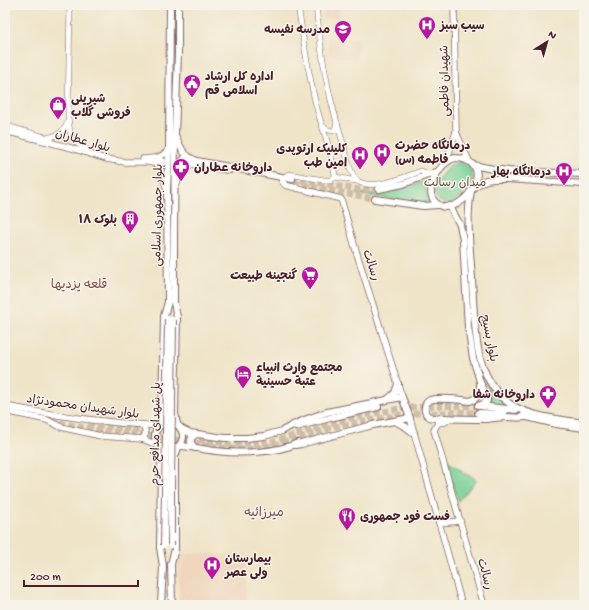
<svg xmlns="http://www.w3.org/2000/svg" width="589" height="610" font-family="'Gochi Hand','Playpen Sans Arabic',sans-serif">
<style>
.built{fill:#efd6bc}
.green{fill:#7bd196;stroke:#627860}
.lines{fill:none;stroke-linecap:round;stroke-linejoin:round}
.primary-tunnel{stroke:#cebda8;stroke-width:6;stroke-dasharray:6 3;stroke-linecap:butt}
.tertiary-casing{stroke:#846462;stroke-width:6}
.secondary-casing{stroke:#846462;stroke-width:7}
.primary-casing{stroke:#846462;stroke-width:8}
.tertiary{stroke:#fff;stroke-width:5}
.secondary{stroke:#fff;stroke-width:5.5}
.primary{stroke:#fff;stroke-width:6}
.primary-bridge-casing{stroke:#846462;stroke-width:8;stroke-linecap:butt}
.primary-bridge{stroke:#fff;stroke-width:6}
.labels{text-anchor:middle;stroke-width:3;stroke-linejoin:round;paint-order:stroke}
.poi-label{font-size:12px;font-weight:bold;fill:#4a1f2b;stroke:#f7f3e8;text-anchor:start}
.street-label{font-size:12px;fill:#4a1f2b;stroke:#f7f3e8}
.park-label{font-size:12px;fill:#59544b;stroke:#f7f3e8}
.neighbourhood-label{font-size:13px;fill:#7f4c4e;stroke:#f7f3e8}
</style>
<rect width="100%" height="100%" fill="#f7f3e8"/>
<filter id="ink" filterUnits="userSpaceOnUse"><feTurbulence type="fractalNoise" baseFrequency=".025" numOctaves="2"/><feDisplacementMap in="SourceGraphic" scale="8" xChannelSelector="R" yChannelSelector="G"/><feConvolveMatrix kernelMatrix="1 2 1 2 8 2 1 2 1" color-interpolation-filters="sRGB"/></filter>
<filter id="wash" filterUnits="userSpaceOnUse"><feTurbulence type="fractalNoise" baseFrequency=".012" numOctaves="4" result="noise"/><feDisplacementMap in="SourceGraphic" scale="16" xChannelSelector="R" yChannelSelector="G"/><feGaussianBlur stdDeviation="0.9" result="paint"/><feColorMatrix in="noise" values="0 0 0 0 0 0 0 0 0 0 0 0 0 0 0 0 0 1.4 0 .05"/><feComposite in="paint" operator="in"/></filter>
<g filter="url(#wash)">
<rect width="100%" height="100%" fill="#efe4c7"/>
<!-- built -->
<g class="built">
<path d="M322 5H340L339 18 324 19Z"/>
<path d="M328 38H358L357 59 329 56Z"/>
<path d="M178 554 246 555 247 605H179Z"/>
</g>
<!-- green -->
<g class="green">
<path d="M459 162C469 164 475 172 472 182 468 188 460 200 453 203 444 207 432 198 434 188 435 182 440 177 444 172 449 167 452 163 459 162Z"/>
<path d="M426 179C427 183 426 186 426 190 426 194 428 198 430 203L424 204 356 194C374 193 392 194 409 187 415 185 421 182 426 179Z"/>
<path d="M484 375 496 395 506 405H493L491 404 490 395Z"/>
<path d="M445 460 477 480 458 501Z"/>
</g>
</g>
<g filter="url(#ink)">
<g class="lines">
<!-- primary-tunnel -->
<g class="primary-tunnel">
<path d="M292 179 362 190 379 189"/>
<path d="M294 183 375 199"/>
<path d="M51 421 101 431 148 435 226 448 243 449 255 448 280 444 334 427 394 416 404 414 458 412 478 413"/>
<path d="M88 424 150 432"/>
<path d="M199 440 226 444H241L273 442 332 423 356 417 402 408 435 406H478"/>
</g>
<defs>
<g id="tertiary">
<path d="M70 5 68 117C70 136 69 140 88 150"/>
<path d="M316 5C319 35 323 66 330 96 334 113 339 130 344 146 346 155 351 178 359 182 375 190 405 177 421 171L429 174"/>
<path d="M322 125 326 129 332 131 335 130 337 123"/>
<path d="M48 138C58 135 65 132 68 121"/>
<path d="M335 177 357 181"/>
<path d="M284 178 288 174 330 181 335 177C333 153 322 129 316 105 308 72 303 39 298 5"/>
</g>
<g id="secondary">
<path d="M5 126 51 139"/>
<path d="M5 131 68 147 106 159 125 162H148L158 164H162L163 161 156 158"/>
<path d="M456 132 469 161"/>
<path d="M143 159C155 158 161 159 169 149"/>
<path d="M446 162 456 132 454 5"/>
<path d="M156 164 161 170 166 187"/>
<path d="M282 181 285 185 341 199 357 254 402 397"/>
<path d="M5 406C56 416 107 423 159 426"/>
<path d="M5 411 47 420 61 427 74 430 101 436 142 439 150 442 158 446"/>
<path d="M410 418 462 605"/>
<path d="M450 418 445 422 438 423 434 430 484 605"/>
<path d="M142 439C147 435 146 430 142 425"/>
<path d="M439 523 460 521"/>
</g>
<g id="primary">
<path d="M176 137C181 149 184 156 197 161L292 179"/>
<path d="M189 158H185L183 160 187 163 229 170"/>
<path d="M455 158C461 158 467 159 472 164 489 179 457 216 439 205 420 194 439 162 455 158Z"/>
<path d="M473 165 493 169 509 171 584 174"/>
<path d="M176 185C179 176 183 168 192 164"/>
<path d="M475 186 486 180 493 179H507L584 184"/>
<path d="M379 189 403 184 439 171"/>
<path d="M471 191C466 220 470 249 472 278 473 304 474 329 479 354 483 371 492 390 506 401 526 417 559 419 584 423"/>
<path d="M375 199 423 206 438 205"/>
<path d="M450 206 454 214 460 225 463 240 468 327 473 358 480 382 487 397V400L486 403 478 406"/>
<path d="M480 384C480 392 479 398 470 401 463 400 436 397 430 400 424 403 422 413 430 417 434 419 440 418 445 418 459 419 473 419 487 419 494 418 500 417 506 417 513 417 520 418 527 417"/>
<path d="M388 399 395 393 398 384"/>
<path d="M480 406 516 410"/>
<path d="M478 413 504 414"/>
<path d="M523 416 556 424 584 428"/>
<path d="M395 421 406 427 414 433"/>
<circle cx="169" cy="436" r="14"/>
<path d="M160 425 162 414 164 316 168 302 167 190 169 149 170 5"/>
<path d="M177 425 175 413 177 317 174 303V234L175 135 178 54V5"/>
<path d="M296 427 334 417 378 407"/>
<path d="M180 428 190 433 225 438H247L264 436 282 431 291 426 307 419 327 412 402 397 410 418 373 425 327 437 301 444 295 445"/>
<path d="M180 446C192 446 204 450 216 451 240 454 276 453 298 443"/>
<path d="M160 447 161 455 160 548 163 566 161 605"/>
<path d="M195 448C189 442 189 438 197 434"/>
<path d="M172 605 171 564 175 549V456L178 448"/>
</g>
</defs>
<!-- tertiary casing -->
<use href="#tertiary" class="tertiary-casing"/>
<!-- secondary casing -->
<use href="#secondary" class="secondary-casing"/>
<!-- primary casing -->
<use href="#primary" class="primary-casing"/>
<!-- tertiary -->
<use href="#tertiary" class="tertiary"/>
<!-- secondary -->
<use href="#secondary" class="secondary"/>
<!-- primary -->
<use href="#primary" class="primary"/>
<defs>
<g id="primary-bridge">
<path d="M164 545 165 490 168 319"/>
<path d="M171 545V489L173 320"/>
</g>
</defs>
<!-- primary-bridge casing -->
<use href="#primary-bridge" class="primary-bridge-casing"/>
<!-- primary-bridge -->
<use href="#primary-bridge" class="primary-bridge"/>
</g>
</g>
<!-- icons -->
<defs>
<symbol id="hospital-pin" viewBox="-11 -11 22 30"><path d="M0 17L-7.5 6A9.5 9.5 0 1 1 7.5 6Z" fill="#b5179e" stroke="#f7f3e8"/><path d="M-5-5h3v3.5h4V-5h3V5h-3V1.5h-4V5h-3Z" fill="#fff"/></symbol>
<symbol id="school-pin" viewBox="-11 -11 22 30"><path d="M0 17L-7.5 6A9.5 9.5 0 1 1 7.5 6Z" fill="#b5179e" stroke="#f7f3e8"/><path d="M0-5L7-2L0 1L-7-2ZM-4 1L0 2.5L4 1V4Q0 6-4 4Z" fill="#fff"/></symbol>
<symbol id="civic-pin" viewBox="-11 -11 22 30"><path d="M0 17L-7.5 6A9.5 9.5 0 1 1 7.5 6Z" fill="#b5179e" stroke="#f7f3e8"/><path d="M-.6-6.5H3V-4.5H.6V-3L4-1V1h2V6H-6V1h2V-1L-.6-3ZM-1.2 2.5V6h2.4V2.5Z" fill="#fff"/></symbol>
<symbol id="shop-pin" viewBox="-11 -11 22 30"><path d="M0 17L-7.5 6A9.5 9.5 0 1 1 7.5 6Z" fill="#b5179e" stroke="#f7f3e8"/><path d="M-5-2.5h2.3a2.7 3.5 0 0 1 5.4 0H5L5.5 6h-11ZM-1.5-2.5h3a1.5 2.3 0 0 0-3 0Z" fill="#fff"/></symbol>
<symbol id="pharmacy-pin" viewBox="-11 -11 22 30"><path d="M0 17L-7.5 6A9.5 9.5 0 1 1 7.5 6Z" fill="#b5179e" stroke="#f7f3e8"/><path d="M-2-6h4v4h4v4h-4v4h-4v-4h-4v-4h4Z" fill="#fff"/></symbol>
<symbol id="building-pin" viewBox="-11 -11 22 30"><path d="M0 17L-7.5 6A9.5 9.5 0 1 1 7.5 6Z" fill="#b5179e" stroke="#f7f3e8"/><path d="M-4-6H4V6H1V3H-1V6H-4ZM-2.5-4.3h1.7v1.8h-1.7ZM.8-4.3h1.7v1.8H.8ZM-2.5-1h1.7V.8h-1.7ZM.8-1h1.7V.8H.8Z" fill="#fff"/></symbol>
<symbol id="supermarket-pin" viewBox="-11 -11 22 30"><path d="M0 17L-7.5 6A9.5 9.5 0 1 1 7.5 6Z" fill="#b5179e" stroke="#f7f3e8"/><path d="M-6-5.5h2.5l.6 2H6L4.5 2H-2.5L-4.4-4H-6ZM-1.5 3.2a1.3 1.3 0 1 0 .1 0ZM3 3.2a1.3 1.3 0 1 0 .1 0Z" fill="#fff"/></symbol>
<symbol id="hotel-pin" viewBox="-11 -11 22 30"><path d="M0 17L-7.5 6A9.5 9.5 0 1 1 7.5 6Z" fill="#b5179e" stroke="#f7f3e8"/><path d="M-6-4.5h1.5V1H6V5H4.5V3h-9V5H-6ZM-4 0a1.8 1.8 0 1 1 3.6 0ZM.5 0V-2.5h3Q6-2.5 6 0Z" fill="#fff"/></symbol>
<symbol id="restaurant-pin" viewBox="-11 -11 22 30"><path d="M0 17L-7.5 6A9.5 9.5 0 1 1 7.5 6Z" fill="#b5179e" stroke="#f7f3e8"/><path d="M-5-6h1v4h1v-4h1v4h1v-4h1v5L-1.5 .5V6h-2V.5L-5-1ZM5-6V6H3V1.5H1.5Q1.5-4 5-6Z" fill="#fff"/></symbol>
</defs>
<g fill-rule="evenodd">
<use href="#hospital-pin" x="417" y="15" width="20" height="27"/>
<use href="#school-pin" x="333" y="19" width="20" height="27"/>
<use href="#civic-pin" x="182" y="73" width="20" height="27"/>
<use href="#shop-pin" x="48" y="95" width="20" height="27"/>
<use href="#hospital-pin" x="372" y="142" width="20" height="27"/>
<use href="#hospital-pin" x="350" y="145" width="20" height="27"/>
<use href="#pharmacy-pin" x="171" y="157" width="20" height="27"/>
<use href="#hospital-pin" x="554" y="161" width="20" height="27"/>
<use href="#building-pin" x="120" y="209" width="20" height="27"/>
<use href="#supermarket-pin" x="300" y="265" width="20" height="27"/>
<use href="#hotel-pin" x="233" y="364" width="20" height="27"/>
<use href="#pharmacy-pin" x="538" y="384" width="20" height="27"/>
<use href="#restaurant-pin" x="337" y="506" width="20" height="27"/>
<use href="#hospital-pin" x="202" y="555" width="20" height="27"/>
</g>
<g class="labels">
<!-- poi labels -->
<g class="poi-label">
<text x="440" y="29">سیب سبز</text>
<text x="330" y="33" text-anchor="end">مدرسه نفیسه</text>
<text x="205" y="80">اداره کل ارشاد<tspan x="205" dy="14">اسلامی قم</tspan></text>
<text x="71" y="102">شیرینی<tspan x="71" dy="14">فروشی گلاب</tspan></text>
<text x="395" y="149">درمانگاه حضرت<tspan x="395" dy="14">فاطمه (س)</tspan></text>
<text x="347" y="152" text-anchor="end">کلینیک ارتوپدی<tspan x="347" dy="14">امین طب</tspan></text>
<text x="194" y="171">داروخانه عطاران</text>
<text x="551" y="175" text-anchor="end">درمانگاه بهار</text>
<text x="117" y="223" text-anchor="end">بلوک ۱۸</text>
<text x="297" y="279" text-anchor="end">گنجینه طبیعت</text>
<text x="256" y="371">مجتمع وارث انبياء<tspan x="256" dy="14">عتبة حسينية</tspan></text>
<text x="535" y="398" text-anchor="end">داروخانه شفا</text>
<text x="360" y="520">فست فود جمهوری</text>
<text x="225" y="562">بیمارستان<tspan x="225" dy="14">ولی عصر</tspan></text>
</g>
<!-- street labels -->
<g class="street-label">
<text transform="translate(444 81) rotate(-91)" y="4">شهیدان فاطمی</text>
<text transform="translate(83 140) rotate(16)" y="4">بلوار عطاران</text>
<text transform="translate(157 215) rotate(-89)" y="4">بلوار جمهوری اسلامی</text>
<text transform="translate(372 265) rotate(72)" y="4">رسالت</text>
<text transform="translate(490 338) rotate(79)" y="4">بلوار بسیج</text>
<text transform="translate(83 406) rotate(8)" y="4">بلوار شهیدان محمودنژاد</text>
<text transform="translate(155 434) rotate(-89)" y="4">پل شهدای مدافع حرم</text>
<text transform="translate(486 574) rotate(75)" y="4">رسالت</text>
</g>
<!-- park labels -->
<g class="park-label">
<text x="455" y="186">میدان رسالت</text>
</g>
<!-- neighbourhood labels -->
<g class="neighbourhood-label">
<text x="79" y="288">قلعه یزدیها</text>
<text x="264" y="516">میرزائیه</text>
</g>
</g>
<!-- margin -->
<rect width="589" height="610" fill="none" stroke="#f7f3e8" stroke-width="20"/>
<!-- north arrow -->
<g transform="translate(547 42) rotate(37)" stroke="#f7f3e8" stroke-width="3" paint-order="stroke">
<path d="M0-3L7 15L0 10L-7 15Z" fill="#4a1f2b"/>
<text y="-6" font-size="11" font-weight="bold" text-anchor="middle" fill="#4a1f2b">N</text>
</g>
<!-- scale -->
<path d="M24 580v6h114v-6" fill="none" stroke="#4a1f2b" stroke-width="2"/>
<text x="30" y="580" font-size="12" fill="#4a1f2b" stroke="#f7f3e8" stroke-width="3" paint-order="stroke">200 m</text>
</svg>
